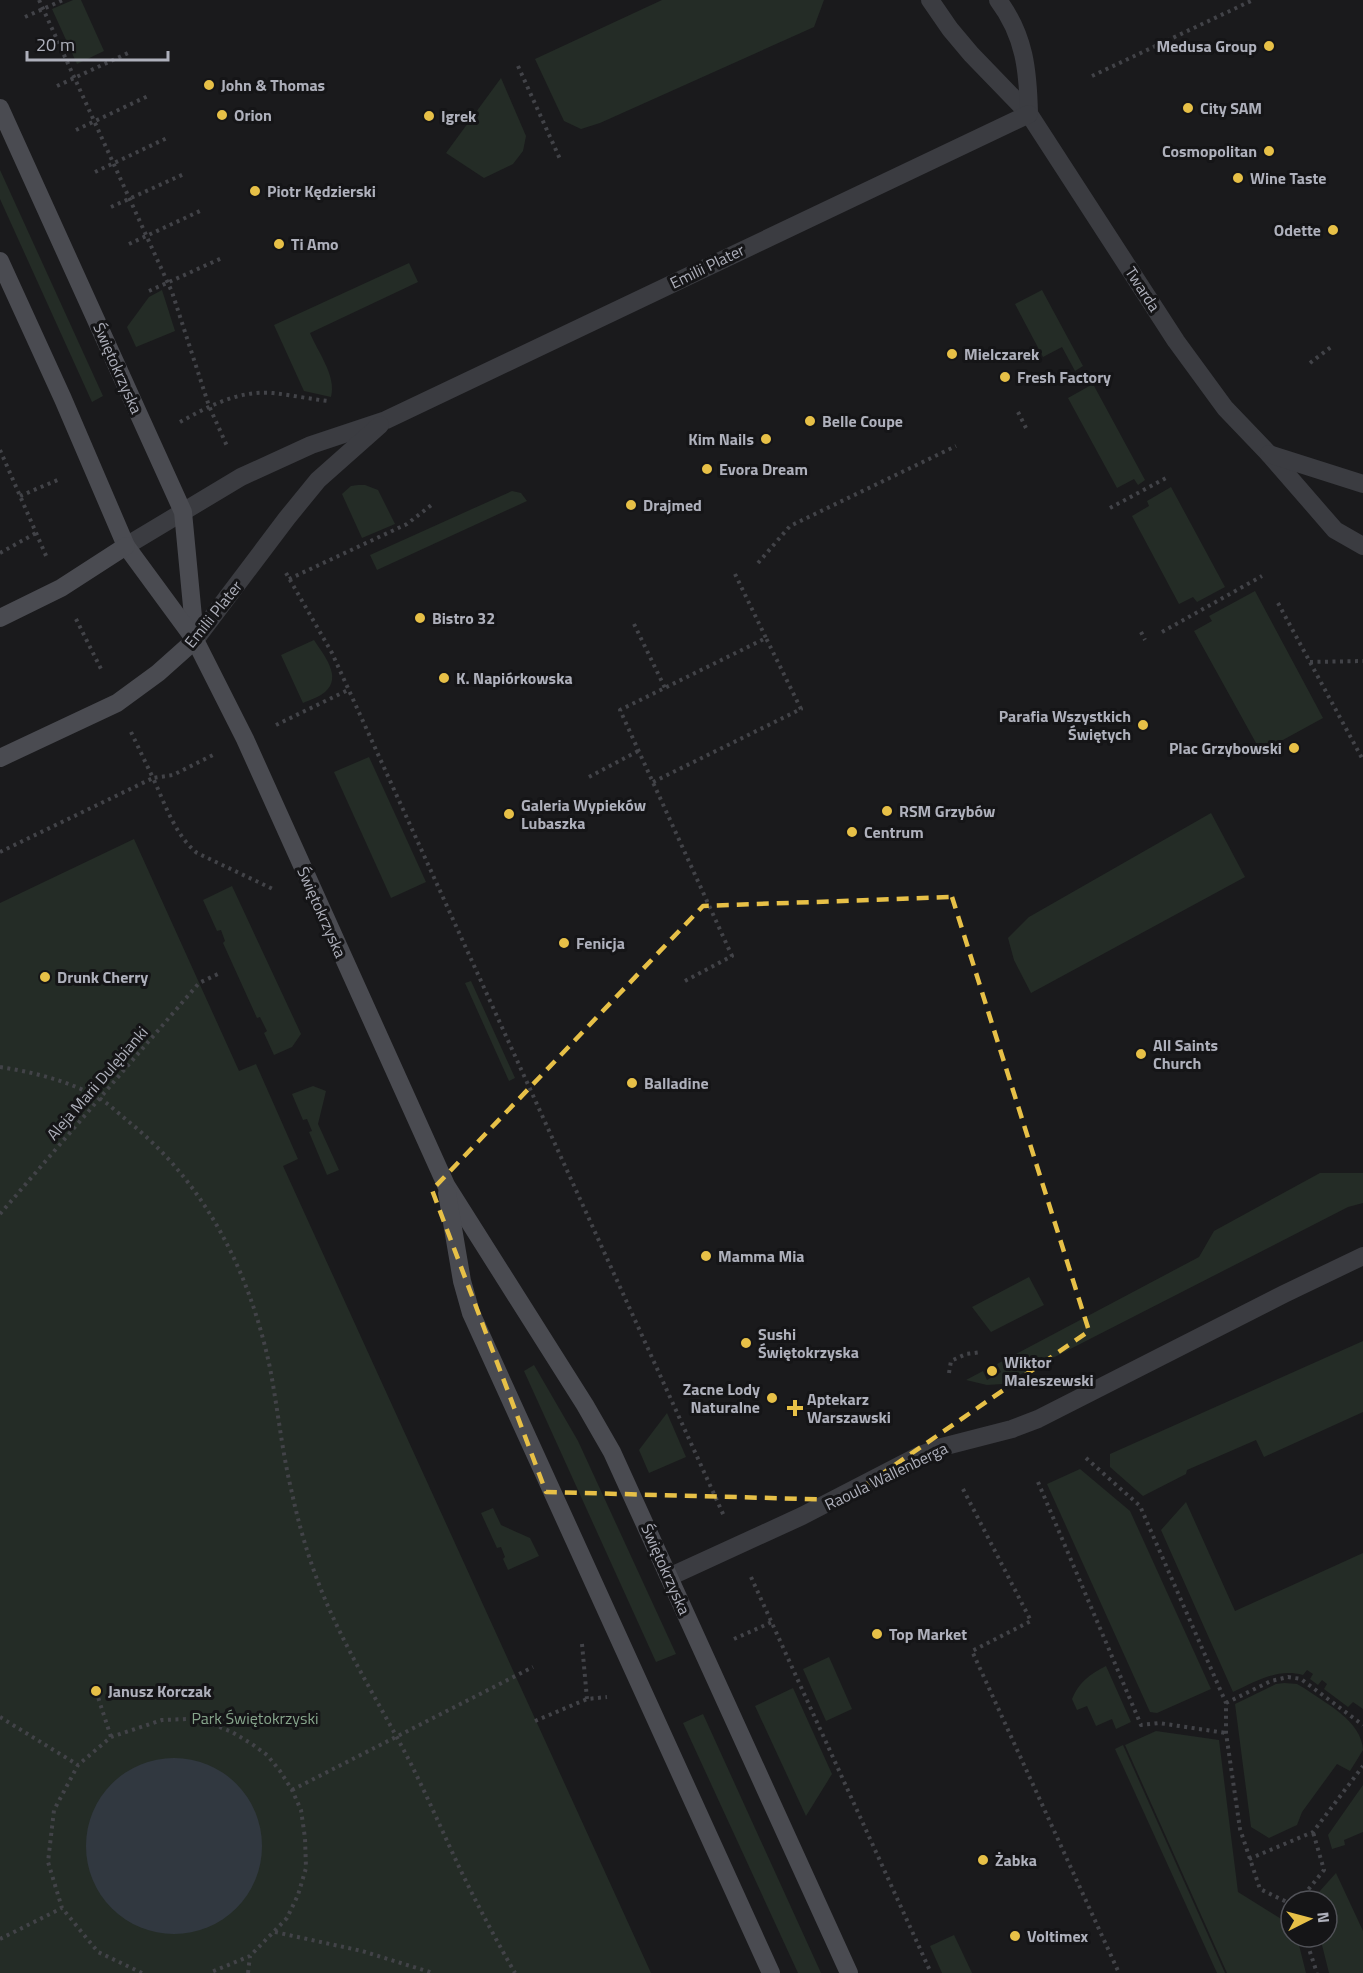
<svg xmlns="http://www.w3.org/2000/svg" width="1363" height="1973" font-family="'Titillium Web',sans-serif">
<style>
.green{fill:#242c26}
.water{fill:#313840}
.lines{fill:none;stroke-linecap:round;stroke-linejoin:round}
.path{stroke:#424348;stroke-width:4;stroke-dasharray:3 4.5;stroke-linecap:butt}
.street{stroke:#3b3c41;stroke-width:18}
.secondary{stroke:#4a4b51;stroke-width:18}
.marked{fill:none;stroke:#e7c047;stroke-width:4.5;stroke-dasharray:12 8;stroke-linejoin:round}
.poi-dot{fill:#e7c047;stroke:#151517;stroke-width:2}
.labels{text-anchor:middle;stroke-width:6;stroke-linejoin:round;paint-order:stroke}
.poi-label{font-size:16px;font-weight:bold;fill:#aeb0bb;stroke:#151517;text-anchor:start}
.street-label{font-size:16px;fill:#aeb0bb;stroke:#151517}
.park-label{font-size:16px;fill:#86a48b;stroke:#151517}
</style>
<rect width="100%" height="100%" fill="#1a1a1c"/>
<!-- green -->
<g class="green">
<path d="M73 0H81L104 51 77 64 52 9Z"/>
<path d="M662 0H824L814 27 600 123 581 129 564 121 535 59Z"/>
<path d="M501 78 526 136 523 151 513 164 484 178 446 153Z"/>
<path d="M0 170 103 396 92 402 0 199Z"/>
<path d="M409 263 418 282 310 333C317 351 337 376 331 397L304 391 274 325Z"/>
<path d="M162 290 175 331 136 347 127 327 149 297Z"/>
<path d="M1042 290 1083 366 1075 371 1062 347 1043 357 1015 304Z"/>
<path d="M1093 384 1145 480 1138 485 1134 479 1117 488 1068 398Z"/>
<path d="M358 485H365L378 490 395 524 362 538 342 494 351 486Z"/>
<path d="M1171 487 1225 587 1197 602 1193 597 1179 604 1132 516 1149 506 1147 501Z"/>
<path d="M512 491 521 493 527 501 377 570 370 555Z"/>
<path d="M1255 591 1323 718 1261 752 1194 631 1212 621 1209 616Z"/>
<path d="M314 640C323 654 343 677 325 692 319 697 310 700 303 703L281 655Z"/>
<path d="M369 757 426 882 391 898 334 772Z"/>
<path d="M1211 813 1245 877 1031 993 1014 960 1008 938 1029 917Z"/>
<path d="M134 839 239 1071 256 1064 298 1159 283 1166 651 1973H0V903Z"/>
<path d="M232 886 301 1034 292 1047 274 1055 264 1033 267 1031 260 1017 257 1018 223 943 225 941 221 930 217 931 203 900Z"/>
<path d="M471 981 515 1078 509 1081 465 983Z"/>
<path d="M313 1086 326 1091 318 1124 339 1170 327 1175 309 1132 312 1131 307 1119 303 1120 292 1094Z"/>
<path d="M1320 1173H1363V1203L1348 1207 1002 1384 987 1385 966 1380 983 1371 987 1380 1001 1372 997 1364 1199 1257 1214 1231Z"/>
<path d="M1029 1277 1044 1305 991 1332 972 1307Z"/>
<path d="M1363 1341V1412L1264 1457 1256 1440 1187 1470 1186 1474 1143 1496 1110 1467V1454Z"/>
<path d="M534 1365 578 1441 676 1654 656 1662 524 1371Z"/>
<path d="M667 1413 686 1457 649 1473 639 1450Z"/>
<path d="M1080 1469 1130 1511 1211 1689 1157 1713 1150 1712 1047 1484Z"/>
<path d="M1186 1502 1235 1611 1363 1553V1709L1353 1702 1348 1707 1324 1689 1327 1684 1322 1680 1318 1685 1310 1679 1313 1674 1307 1670 1303 1675C1277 1668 1257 1681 1233 1692L1161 1530Z"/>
<path d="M493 1508 501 1525 530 1538 539 1556 508 1570 503 1559 505 1557 501 1547 497 1548 481 1513Z"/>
<path d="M829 1657 852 1709 826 1721 803 1669Z"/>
<path d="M1106 1666 1131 1722 1116 1729 1112 1719 1096 1726 1087 1706 1077 1710 1072 1699C1079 1682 1090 1674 1106 1666Z"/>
<path d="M1284 1683 1297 1684 1304 1688C1325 1703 1362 1721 1363 1750L1350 1771 1337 1764 1302 1812 1297 1825 1269 1838 1251 1827 1235 1704 1276 1684Z"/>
<path d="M793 1688 832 1774 806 1816 755 1706Z"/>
<path d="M703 1714 821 1973H798L683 1723Z"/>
<path d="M1156 1731 1219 1740 1238 1892 1291 1925V1937H1297L1306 1973H1227L1125 1745Z"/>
<path d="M1123 1745 1225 1973H1217L1115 1749Z"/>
<path d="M1363 1785V1832L1344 1840 1345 1845 1332 1849 1328 1835Z"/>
<path d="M1336 1873 1363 1931V1973H1329L1320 1937H1327V1901H1311Z"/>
<path d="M954 1935 972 1973H942L930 1946Z"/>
</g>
<!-- water -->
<circle class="water" cx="174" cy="1846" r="88"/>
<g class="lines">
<!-- path -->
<g class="path">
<path d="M39 0 172 292 209 406 227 446"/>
<path d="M25 17 63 0"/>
<path d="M518 66 560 159"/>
<path d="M1092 76 1253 0"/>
<path d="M57 86 128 53"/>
<path d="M76 130 148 96"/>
<path d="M95 172 167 138"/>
<path d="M111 207 184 174"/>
<path d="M129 244 200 211"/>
<path d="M149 291 222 258"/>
<path d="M1310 363 1331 347"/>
<path d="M1018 412 1026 428"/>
<path d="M180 422C209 406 239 390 273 393 291 395 310 399 328 401"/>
<path d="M0 450 47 558"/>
<path d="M20 496 60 479"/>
<path d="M1110 508 1166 478"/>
<path d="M0 553 36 533"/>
<path d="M758 563 790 526 956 446"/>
<path d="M286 573 332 653 724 1516"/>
<path d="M735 574 766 638"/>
<path d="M289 579 407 524 434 503"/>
<path d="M1278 603 1363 760"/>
<path d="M76 619 102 671"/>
<path d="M634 624 665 688"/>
<path d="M1141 632 1145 640"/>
<path d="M1162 632 1262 576"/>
<path d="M1310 662 1363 661"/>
<path d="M276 725 348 690"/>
<path d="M131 732 153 778 173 775 215 754"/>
<path d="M589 777 638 751"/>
<path d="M653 782 801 709 766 638 620 710 732 956 683 982"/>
<path d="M0 852 153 778C165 804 175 835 197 853L275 890"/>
<path d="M0 1067C33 1072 69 1081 99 1098 109 1104 119 1114 129 1122 206 1184 250 1273 270 1368 278 1410 282 1452 292 1493 299 1526 309 1560 322 1592 346 1651 381 1706 410 1762 428 1798 444 1835 461 1871 478 1906 496 1940 515 1973"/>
<path d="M0 1214 199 983 218 974"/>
<path d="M949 1373 951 1361 966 1354 982 1352"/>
<path d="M1086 1458 1140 1506 1226 1703V1733L1240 1829 1260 1889 1291 1904"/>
<path d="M1038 1482 1141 1725 1159 1723 1226 1733"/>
<path d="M963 1489 1031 1621 972 1651 1119 1973"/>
<path d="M751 1577 931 1973"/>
<path d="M734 1639 772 1622"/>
<path d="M582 1644 587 1699"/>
<path d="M96 1691 111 1737"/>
<path d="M1226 1703 1271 1681 1288 1677 1301 1679 1363 1725"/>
<path d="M0 1717 78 1765"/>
<path d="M535 1721 587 1699 607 1697"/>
<path d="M292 1790 533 1667"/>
<path d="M1249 1859 1313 1832 1363 1766"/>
<path d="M1299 1901 1324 1870 1313 1832"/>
<path d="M275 1932 362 1951 433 1973"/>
<path d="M1305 1937 1317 1973"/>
<path d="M0 1939 62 1908"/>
<path d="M142 1973 98 1952 62 1908 48 1862 54 1810 78 1765 111 1737 162 1720 188 1719 212 1724 232 1732 252 1744 267 1755 280 1771 292 1790 301 1810 305 1838 306 1868 298 1895 287 1918 250 1956 209 1973"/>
<path d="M248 1973 250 1956"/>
</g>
<!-- street -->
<g class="street">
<path d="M930 0 950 29 971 54 1029 114 1176 341 1225 408 1269 454 1335 530 1363 546"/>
<path d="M998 0C1025 36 1028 71 1029 114"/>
<path d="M1269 454 1363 484"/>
<path d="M126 546 241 477 311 445 386 420 1029 114"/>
<path d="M195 640 287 518 318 480 380 425"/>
<path d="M669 1577 802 1516 918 1456 942 1447 1012 1429 1038 1419 1284 1294 1363 1256"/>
</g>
<!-- secondary -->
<g class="secondary">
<path d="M0 108 183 512 195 638"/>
<path d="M0 261 63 399 126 546 195 640 245 739 446 1185 585 1405 612 1452 849 1973"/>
<path d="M0 618 61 588 126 546"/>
<path d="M0 758 117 703 158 673 195 640"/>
<path d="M447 1193 462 1281 471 1313 771 1973"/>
</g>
</g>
<!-- marked area -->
<path class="marked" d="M952 897 1089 1331 844 1500 546 1492 432 1190 703 906Z"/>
<!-- markers -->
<g class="poi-dot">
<circle cx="1269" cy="46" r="6"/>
<circle cx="209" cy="85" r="6"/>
<circle cx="1188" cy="108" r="6"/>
<circle cx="222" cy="115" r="6"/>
<circle cx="429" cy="116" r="6"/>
<circle cx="1269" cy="151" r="6"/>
<circle cx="1238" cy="178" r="6"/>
<circle cx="255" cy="191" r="6"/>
<circle cx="1333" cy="230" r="6"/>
<circle cx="279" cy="244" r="6"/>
<circle cx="952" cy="354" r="6"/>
<circle cx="1005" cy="377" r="6"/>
<circle cx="810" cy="421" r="6"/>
<circle cx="766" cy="439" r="6"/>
<circle cx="707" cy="469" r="6"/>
<circle cx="631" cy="505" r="6"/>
<circle cx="420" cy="618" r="6"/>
<circle cx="444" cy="678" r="6"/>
<circle cx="1143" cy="725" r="6"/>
<circle cx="1294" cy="748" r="6"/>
<circle cx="887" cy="811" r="6"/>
<circle cx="509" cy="814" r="6"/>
<circle cx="852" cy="832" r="6"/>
<circle cx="564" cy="943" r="6"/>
<circle cx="45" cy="977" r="6"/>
<circle cx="1141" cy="1054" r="6"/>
<circle cx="632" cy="1083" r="6"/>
<circle cx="706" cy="1256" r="6"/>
<circle cx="746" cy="1343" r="6"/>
<circle cx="992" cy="1371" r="6"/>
<circle cx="772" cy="1398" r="6"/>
<path d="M792 1399h6v6h6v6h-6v6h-6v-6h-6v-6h6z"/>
<circle cx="877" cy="1634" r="6"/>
<circle cx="96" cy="1691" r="6"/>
<circle cx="983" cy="1860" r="6"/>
<circle cx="1015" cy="1936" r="6"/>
</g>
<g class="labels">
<!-- poi labels -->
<g class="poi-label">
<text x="1257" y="52" text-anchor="end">Medusa Group</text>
<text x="221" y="91">John &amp; Thomas</text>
<text x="1200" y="114">City SAM</text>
<text x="234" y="121">Orion</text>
<text x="441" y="122">Igrek</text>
<text x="1257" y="157" text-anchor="end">Cosmopolitan</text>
<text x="1250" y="184">Wine Taste</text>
<text x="267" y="197">Piotr Kędzierski</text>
<text x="1321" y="236" text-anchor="end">Odette</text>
<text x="291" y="250">Ti Amo</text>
<text x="964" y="360">Mielczarek</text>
<text x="1017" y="383">Fresh Factory</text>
<text x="822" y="427">Belle Coupe</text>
<text x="754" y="445" text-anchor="end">Kim Nails</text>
<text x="719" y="475">Evora Dream</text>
<text x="643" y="511">Drajmed</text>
<text x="432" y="624">Bistro 32</text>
<text x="456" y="684">K. Napiórkowska</text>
<text x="1131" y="722" text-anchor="end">Parafia Wszystkich<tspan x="1131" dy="18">Świętych</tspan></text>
<text x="1282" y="754" text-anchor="end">Plac Grzybowski</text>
<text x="521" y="811">Galeria Wypieków<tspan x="521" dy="18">Lubaszka</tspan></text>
<text x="899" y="817">RSM Grzybów</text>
<text x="864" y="838">Centrum</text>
<text x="576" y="949">Fenicja</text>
<text x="57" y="983">Drunk Cherry</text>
<text x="1153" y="1051">All Saints<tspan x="1153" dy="18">Church</tspan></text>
<text x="644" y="1089">Balladine</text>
<text x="718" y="1262">Mamma Mia</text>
<text x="758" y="1340">Sushi<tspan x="758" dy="18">Świętokrzyska</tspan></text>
<text x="1004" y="1368">Wiktor<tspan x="1004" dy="18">Maleszewski</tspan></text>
<text x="760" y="1395" text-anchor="end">Zacne Lody<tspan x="760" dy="18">Naturalne</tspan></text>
<text x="807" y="1405">Aptekarz<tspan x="807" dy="18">Warszawski</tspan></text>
<text x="889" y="1640">Top Market</text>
<text x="108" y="1697">Janusz Korczak</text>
<text x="995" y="1866">Żabka</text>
<text x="1027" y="1942">Voltimex</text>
</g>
<!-- street labels -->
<g class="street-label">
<text transform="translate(707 266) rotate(-26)" y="6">Emilii Plater</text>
<text transform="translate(1143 289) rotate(57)" y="6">Twarda</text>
<text transform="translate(118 368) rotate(66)" y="6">Świętokrzyska</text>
<text transform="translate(213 614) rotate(-51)" y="6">Emilii Plater</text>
<text transform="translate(322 912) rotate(66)" y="6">Świętokrzyska</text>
<text transform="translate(97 1083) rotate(-49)" y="6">Aleja Marii Dulębianki</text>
<text transform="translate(886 1476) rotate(-26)" y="6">Raoula Wallenberga</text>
<text transform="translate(666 1569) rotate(66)" y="6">Świętokrzyska</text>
</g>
<!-- park labels -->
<g class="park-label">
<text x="255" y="1724">Park Świętokrzyski</text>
</g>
</g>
<!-- north arrow -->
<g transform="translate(1309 1919) rotate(84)"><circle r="28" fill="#151517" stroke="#525359" stroke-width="1.5"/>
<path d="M0-4.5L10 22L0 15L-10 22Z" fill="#e7c047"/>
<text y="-9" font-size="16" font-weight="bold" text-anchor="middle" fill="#aeb0bb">N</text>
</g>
<!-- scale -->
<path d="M27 51v9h141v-9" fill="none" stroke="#aeb0bb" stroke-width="3"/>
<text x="36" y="51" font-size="18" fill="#aeb0bb" stroke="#151517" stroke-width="4.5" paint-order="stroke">20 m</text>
</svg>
